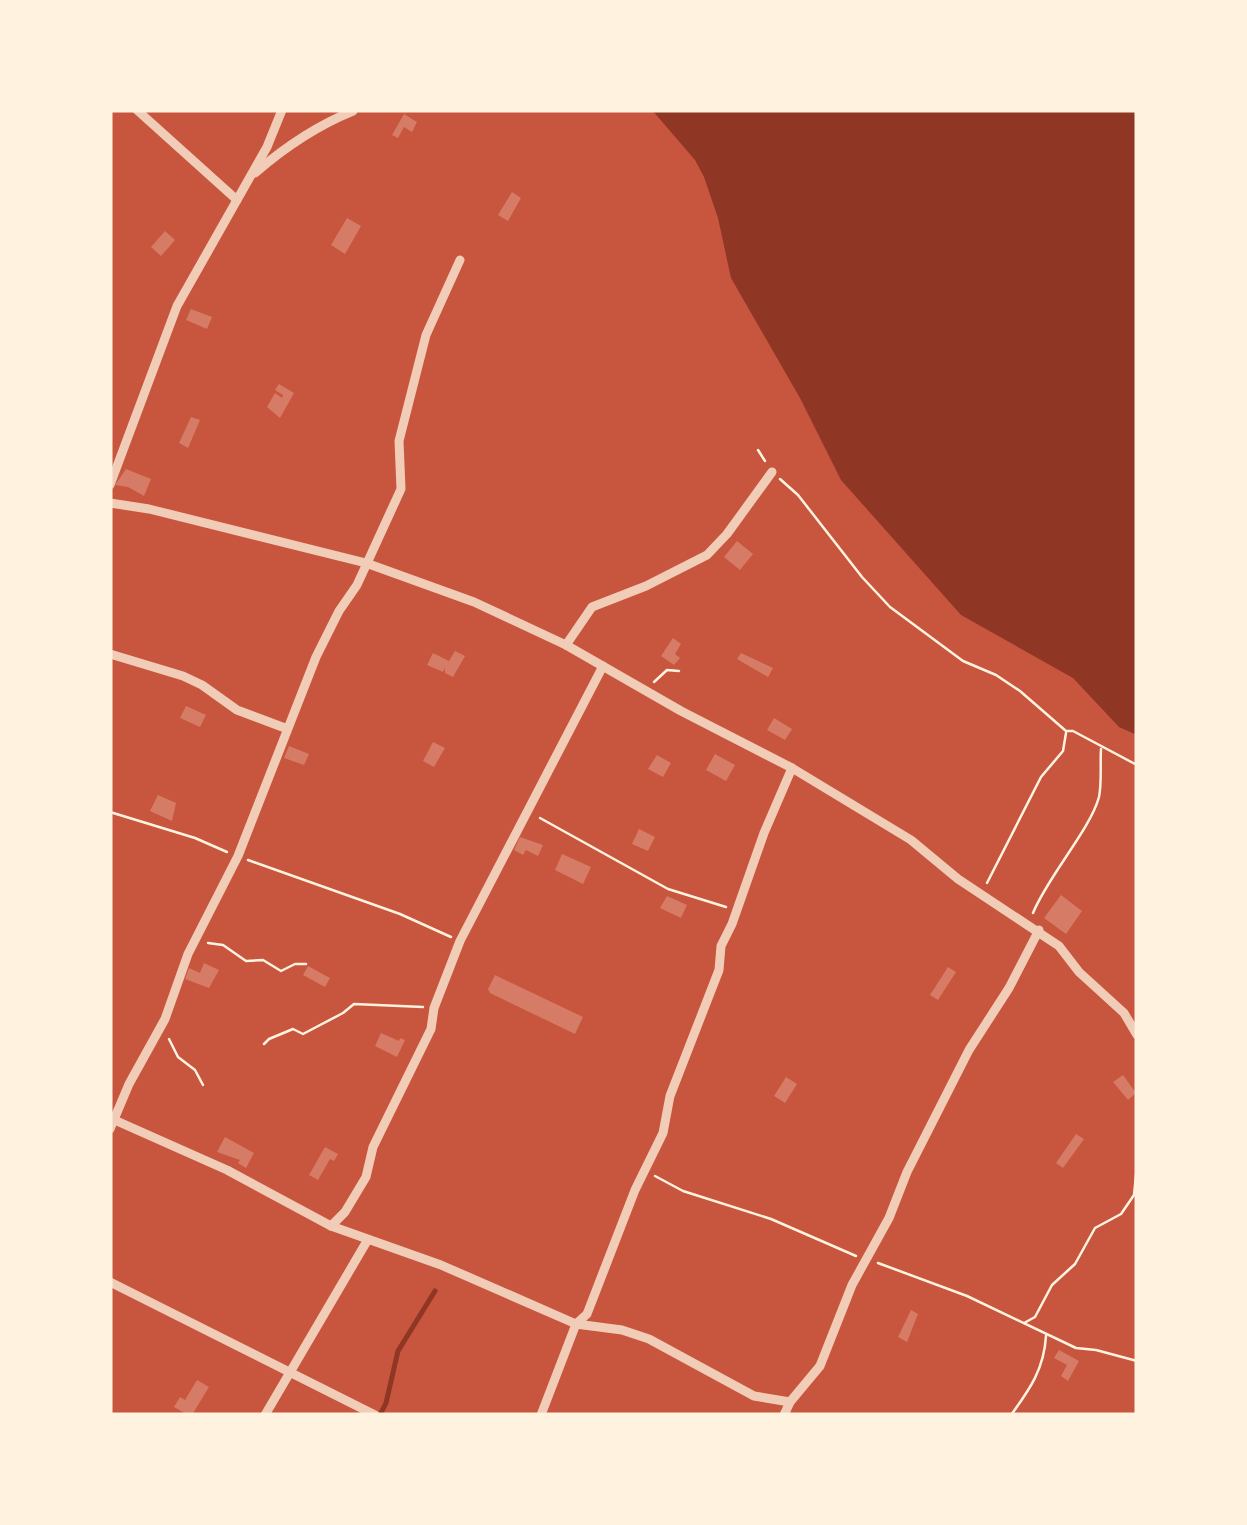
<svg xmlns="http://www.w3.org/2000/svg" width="1247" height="1525" font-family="Karla,sans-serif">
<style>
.water{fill:#8f3625}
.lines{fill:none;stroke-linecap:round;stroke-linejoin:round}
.stream{stroke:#8f3625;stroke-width:5}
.building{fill:#d67c66}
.path{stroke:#fff3e0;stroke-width:2.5}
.minor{stroke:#f1ccb7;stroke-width:9}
</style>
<rect width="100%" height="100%" fill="#c8553d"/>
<!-- water -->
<path class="water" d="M652 110H1137V735L1119 727 1073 678 961 615 841 480 800 398 731 278 718 218 704 177 695 160Z"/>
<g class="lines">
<!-- stream -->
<path class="stream" d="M380 1415 386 1403 398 1351 435 1291"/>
</g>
<!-- building -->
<g class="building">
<path d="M404 114 417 122 412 132 404 127 398 138 392 135Z"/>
<path d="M512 192 521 198 508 221 498 215Z"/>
<path d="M347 218 361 226 345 254 331 245Z"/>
<path d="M165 231 175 240 161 256 151 247Z"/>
<path d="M191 309 212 317 207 329 186 320Z"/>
<path d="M279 384 294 393 280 418 267 407 275 393 282 398 283 395 275 390Z"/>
<path d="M191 417 200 420 188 448 179 443Z"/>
<path d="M126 469 151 479 144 496 128 487 115 485Z"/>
<path d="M737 541 753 554 740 570 724 557Z"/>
<path d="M673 638 681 644 675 654 680 658 674 665 661 656Z"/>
<path d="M455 651 465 656 453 677 445 673V668L443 672 427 665 433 653 449 661Z"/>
<path d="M741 653 773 668 768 677 737 659Z"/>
<path d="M186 706 206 715 200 727 180 718Z"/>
<path d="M774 718 792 729 785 740 767 730Z"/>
<path d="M433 742 445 748 434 767 423 761Z"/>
<path d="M289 746 309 754 304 765 284 758Z"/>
<path d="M715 754 735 765 726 781 706 770Z"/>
<path d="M657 755 671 763 663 777 648 769Z"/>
<path d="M158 795 176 803 172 821 150 811Z"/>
<path d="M639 829 655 837 648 851 632 844Z"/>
<path d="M520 837 543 845 538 856 526 850 523 855 514 850Z"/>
<path d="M562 854 591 867 583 884 555 870Z"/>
<path d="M1061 895 1082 911 1066 934 1044 918Z"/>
<path d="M667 896 687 905 681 918 660 908Z"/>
<path d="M204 963 219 970 209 988 185 979 189 968 200 973Z"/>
<path d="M308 966 330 978 325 987 303 975Z"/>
<path d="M948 967 956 972 938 1000 930 995Z"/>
<path d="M495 975 583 1017 575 1034 490 993 488 989Z"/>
<path d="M381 1033 399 1041 400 1038 405 1040 397 1057 375 1046Z"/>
<path d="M1123 1075 1136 1093 1128 1100 1113 1082Z"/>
<path d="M786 1077 797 1084 785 1103 774 1096Z"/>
<path d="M1076 1134 1084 1139 1063 1168 1056 1163Z"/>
<path d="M225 1137 254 1153 246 1168 238 1163 240 1160 217 1152Z"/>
<path d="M325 1147 338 1154 334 1161 330 1159 318 1180 309 1175Z"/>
<path d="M911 1310 918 1314 907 1342 898 1337Z"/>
<path d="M1059 1350 1079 1361 1068 1381 1061 1376 1067 1365 1054 1358Z"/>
<path d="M197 1380 209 1387 192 1415H188L174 1407 180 1397 185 1400Z"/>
</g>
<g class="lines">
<!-- path -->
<g class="path">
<path d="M758 450 765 461"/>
<path d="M780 479 798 495 862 577 890 607 963 661 996 675 1020 691 1066 731H1073L1137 765"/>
<path d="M654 682 667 670 679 671"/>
<path d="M110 812 195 838 227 852"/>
<path d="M540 818 668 889 726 907"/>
<path d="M248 860 400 914 451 937"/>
<path d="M987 883 1041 777 1063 751 1066 733"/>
<path d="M1033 913C1048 876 1090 830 1099 797 1102 782 1100 764 1101 749"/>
<path d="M208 943 223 945 246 961 263 960 281 971 295 964H306"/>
<path d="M169 1039 178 1057 195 1070 203 1085"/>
<path d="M264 1044 269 1039 293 1029 303 1034 343 1013 354 1004 423 1007"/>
<path d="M655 1176 683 1191 771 1219 856 1256"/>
<path d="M878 1263 967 1296 1076 1348 1096 1350 1137 1361"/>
<path d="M1024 1323 1035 1317 1052 1285 1075 1264 1095 1228 1121 1214 1134 1195 1137 1165"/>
<path d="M1011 1415C1030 1389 1044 1369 1046 1336"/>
</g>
<!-- minor -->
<g class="minor">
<path d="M137 110 237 200"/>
<path d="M255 173C285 147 316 126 353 111"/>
<path d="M110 485 177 306 267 147 282 110"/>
<path d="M110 503 149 509 366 563 474 602 566 645 681 711 792 768 911 840 958 879 1059 946 1079 972 1124 1013 1137 1035"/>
<path d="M566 645 592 607 646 586 707 555 727 534 772 472"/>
<path d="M110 654 183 676 202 685 237 710 285 728"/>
<path d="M110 1118 227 1170 331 1226 441 1265 576 1324 622 1330 649 1339 754 1396 790 1402"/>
<path d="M110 1129 129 1084 165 1019 188 954 238 856 316 657 339 611 357 585 401 489 399 441 426 335 460 260"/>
<path d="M331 1226 345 1212 366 1177 373 1147 431 1029 434 1008 460 941 603 666"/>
<path d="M110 1282 375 1415"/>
<path d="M265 1415 367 1241"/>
<path d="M541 1415 576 1324 587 1314 635 1190 663 1133 670 1096 719 970 721 946 732 924 764 833 792 768"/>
<path d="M784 1415 790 1402 820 1366 852 1285 889 1218 907 1172 969 1050 1009 988 1039 930"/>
</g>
</g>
<!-- border -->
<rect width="1247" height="1525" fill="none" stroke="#fff3e0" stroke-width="225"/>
</svg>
